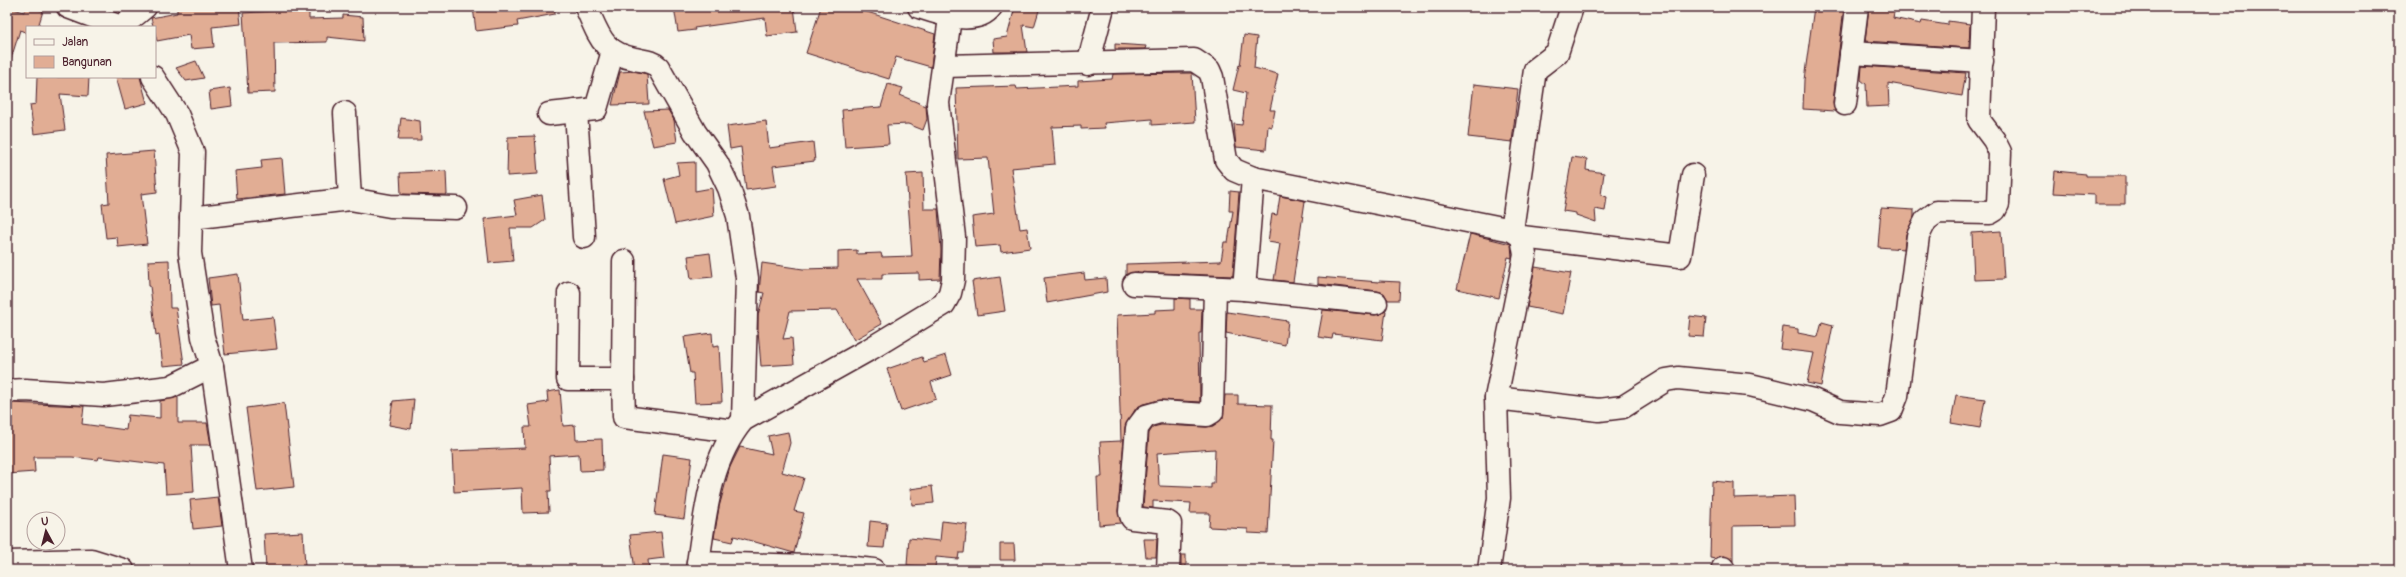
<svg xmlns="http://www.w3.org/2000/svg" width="2406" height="577" font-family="Pangolin,sans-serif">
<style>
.building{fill:#e1ad94;stroke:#4a1f2b;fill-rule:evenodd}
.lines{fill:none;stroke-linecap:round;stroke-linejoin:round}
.minor-casing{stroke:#4a1f2b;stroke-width:25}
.minor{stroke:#f7f3e8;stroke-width:22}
</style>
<rect width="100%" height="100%" fill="#f7f3e8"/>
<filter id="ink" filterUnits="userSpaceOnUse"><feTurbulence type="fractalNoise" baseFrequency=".025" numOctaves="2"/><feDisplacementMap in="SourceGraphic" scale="8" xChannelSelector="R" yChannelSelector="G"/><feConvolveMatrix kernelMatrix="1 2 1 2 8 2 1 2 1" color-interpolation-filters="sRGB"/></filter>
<g filter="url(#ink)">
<!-- building -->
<g class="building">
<path d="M7 7 24 12 26 7H31L43 11 38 27H27V33L20 30 10 62H7Z"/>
<path d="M177 7H239L241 24 212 27 214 47 191 49 189 35 157 41 151 18 177 13Z"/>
<path d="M276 7H309V19L343 18V15L363 17 364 41 327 37V42L274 43 275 92 248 93 243 13 276 11Z"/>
<path d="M473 7H555V14L517 21 518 26 476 31Z"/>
<path d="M674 7H794L797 32 767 36 765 18 694 28 695 30 678 32Z"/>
<path d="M821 7H852L935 34 931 67 896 57 889 79 806 53Z"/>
<path d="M1015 7H1040L1034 27 1023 25 1027 52H994L993 39 1007 37Z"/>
<path d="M1814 7H1844L1833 102 1835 111 1803 109 1804 80Z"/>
<path d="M1869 7H1895L1893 18 1921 24 1922 21 1948 25V21L1970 24 1969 48 1865 41Z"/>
<path d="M1244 35 1257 37 1254 68 1278 74 1270 110H1275L1272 127 1268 126 1266 150 1236 147 1234 124 1242 125 1246 93 1233 90 1239 65 1240 66Z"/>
<path d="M1115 44 1146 46 1145 49H1115Z"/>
<path d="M196 61 204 78 186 81 176 68Z"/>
<path d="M1862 66 1966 73 1962 96 1888 83 1889 106 1867 107 1866 84 1861 80Z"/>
<path d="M634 71 647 74 649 104 612 105 620 72Z"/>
<path d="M1192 73 1195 122 1152 125V119L1104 123 1105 128 1081 129V126L1052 127 1055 164 1011 168 1020 229 1027 228 1030 248 1001 252 1000 245 975 247 972 217 994 214 988 158 958 159 956 88 1016 86 1017 89 1078 86V81L1112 79 1113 74Z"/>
<path d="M37 77H89L88 96 60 94 65 130 34 134 30 105 36 104Z"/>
<path d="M116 77H140L147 103 125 109Z"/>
<path d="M888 84 903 88 900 95 926 106 927 119 923 130 908 124 887 125 889 144 845 147 842 110 881 107Z"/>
<path d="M1474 84 1518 89 1512 142 1468 137Z"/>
<path d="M230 88 232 106 211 109 209 91Z"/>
<path d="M668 110 674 120 677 142 653 146 644 111Z"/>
<path d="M401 118 420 121 421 140H398Z"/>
<path d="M766 121 769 148 813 142 815 161 773 166 776 186 746 190 741 147 730 149 727 126Z"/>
<path d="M535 136 538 174 507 176 508 137Z"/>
<path d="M154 151 157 192 141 194 147 244 118 247 117 237 106 238 102 204 109 203 106 155Z"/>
<path d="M1572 157 1587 159 1586 170 1604 173 1601 195 1607 197 1605 211 1595 209 1596 222 1576 215V213L1563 211Z"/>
<path d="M282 158 285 194 237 199 235 171 262 168 261 160Z"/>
<path d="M695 162V191L712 188 714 216 675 224 664 179 679 175 677 163Z"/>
<path d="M446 171 447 195 401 194 400 173Z"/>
<path d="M2055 171 2086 174V176H2125V204H2095V195L2053 193Z"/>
<path d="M923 173 924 209H938L941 250 940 279 919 280V273L882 274V279H857L882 324 854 340 837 310 790 311 783 339 792 338 794 364 761 366 758 330V315L764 293 759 292 762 263 803 269 838 268V251L857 250V254L881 253 882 257 912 256 906 174Z"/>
<path d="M1230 191 1239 192 1233 276 1135 272 1126 275V264L1221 261 1224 242H1228L1233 211H1229Z"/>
<path d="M542 195 545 220 533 228H510L513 261 489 263 484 219 517 215 514 200Z"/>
<path d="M1280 196 1305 201 1293 282 1274 280 1280 244 1268 242 1272 214 1277 215Z"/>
<path d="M1881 208 1914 210V217L1906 234 1904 249 1878 247Z"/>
<path d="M2001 231 2004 279 1974 280 1972 233Z"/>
<path d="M1470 234 1511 244 1512 258 1508 257 1499 298 1457 289Z"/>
<path d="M710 253 713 277 691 279 688 256Z"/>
<path d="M169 260 170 308H176L184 364 163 366 159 334 156 335 150 286H149L148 261Z"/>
<path d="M1535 267 1571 273 1563 314 1527 307Z"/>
<path d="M1084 273 1085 280 1106 278 1107 292 1047 303 1044 278Z"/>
<path d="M238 274 243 320 273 317 277 349 225 354 219 305 211 306 208 278Z"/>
<path d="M1000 277 1005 311 977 315 972 281Z"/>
<path d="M1318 277 1379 282V281L1400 282 1399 300H1388L1384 293 1377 291 1318 284Z"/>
<path d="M1175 298 1190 299V309H1202L1201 333H1199L1200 402 1161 400 1143 404 1136 408 1125 427 1118 511 1121 523 1099 525 1097 477H1102L1100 442 1121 441 1117 315 1155 313V310L1175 309Z"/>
<path d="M1323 310 1375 315 1386 311 1382 340 1333 334 1332 339 1318 337Z"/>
<path d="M1227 312 1288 321 1285 345 1226 333Z"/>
<path d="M1690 316 1706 318 1704 337 1688 336Z"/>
<path d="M1822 322 1833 325 1821 386 1807 383 1814 353 1780 349 1783 327 1798 329V333L1818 337Z"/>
<path d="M712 333 713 347 719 346 722 402 695 403 693 373H690L684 337Z"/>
<path d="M946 355 952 375 931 382 936 399 901 411 887 369 922 357 924 362Z"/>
<path d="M560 390 563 426 575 425 576 440 602 439 603 470 580 471 579 454 549 456 551 491H548L549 512 523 513 522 488 454 492 452 451 525 448 524 427H531L528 405 548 402 547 392Z"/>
<path d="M1225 395H1238V404L1272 405 1271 440H1273L1268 534 1248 533V529L1209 527 1210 513H1190L1191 503 1153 501V508L1143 507 1149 433 1153 427 1161 425 1206 427 1213 426 1223 418ZM1215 449 1214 484H1211V488L1159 486 1157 453Z"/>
<path d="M1956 395 1985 399 1980 428 1951 423Z"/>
<path d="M178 397V423H207L211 445H191L194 492 166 494 164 465 99 457 98 460 72 457H34L35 472 7 474 9 403 84 406 82 424 126 430 128 415 160 418V401Z"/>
<path d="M414 399 411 429 389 425 393 401Z"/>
<path d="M284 403 294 487 257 491 246 408Z"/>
<path d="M788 432 790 443 782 472 804 478 794 511 804 513 794 553 734 536 732 542 714 538 719 507 730 467 740 447 772 454 768 436Z"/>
<path d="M663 454 692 458 684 519 655 515Z"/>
<path d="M1712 481 1734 483V498L1794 496 1795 525 1733 526V561L1723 556 1715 559 1710 558Z"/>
<path d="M932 486 934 503 912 505 910 489Z"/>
<path d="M218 497 222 526 193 529 190 500Z"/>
<path d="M870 521 887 523 884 548 868 547Z"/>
<path d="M942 521 967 524 964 553H959L958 559 936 557 935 568 907 565 909 538 940 541Z"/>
<path d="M303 532 305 567 266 569 264 534Z"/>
<path d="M661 532 664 558 648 560 649 570H635L630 535Z"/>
<path d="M1144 539H1157L1156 557H1146Z"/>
<path d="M1000 544H1014L1015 560H1000Z"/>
<rect x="1181" y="555" width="5" height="15"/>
</g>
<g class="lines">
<defs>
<g id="minor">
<path d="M68 7 121 27"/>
<path d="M586 7C599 35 602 53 635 59 643 61 652 61 658 67L695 132 717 163 729 188 738 216 747 278 743 420"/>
<path d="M919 7C937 13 976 27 991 7"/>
<path d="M121 27 145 7"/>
<path d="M1851 53 1982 61"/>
<path d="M1088 64 1103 7"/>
<path d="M945 66 1194 60 1209 70 1212 77 1226 160 1234 170 1253 178 1512 230 1535 70 1557 53 1572 7"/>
<path d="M153 77 177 114 193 152 190 253 203 337 212 366 241 570"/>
<path d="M1845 104 1857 7"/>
<path d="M576 111 584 237"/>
<path d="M345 113 350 199"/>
<path d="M549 114 596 109 613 51"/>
<path d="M191 218 350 199 390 206 456 208"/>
<path d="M1522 237 1680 256 1693 175"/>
<path d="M1134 284 1244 289 1253 178"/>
<path d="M1244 289 1376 303"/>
<path d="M569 293 568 379H623L624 261"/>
<path d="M623 379 624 417 734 431"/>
<path d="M7 391 25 390 104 395 170 387 212 366"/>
<path d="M1496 398 1599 410 1623 407 1666 380 1678 378 1750 385 1813 400 1840 412 1880 415 1891 411 1897 396 1918 236 1926 220 1937 212 1990 213 1995 210 1998 204 2000 152 1994 140 1979 120 1983 7"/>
<path d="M7 562 91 560 123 570"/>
<path d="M698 563 845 567 874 570"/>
<path d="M697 570C705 518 708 462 743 420L870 349 944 304 950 293 953 280 954 237 938 103 950 18"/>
<path d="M1168 570 1170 524 1167 522 1132 518 1130 512 1137 428 1146 416 1160 412 1207 415 1212 412 1215 288"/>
<path d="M1489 570 1499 498 1496 398 1525 255 1522 237 1512 230"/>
<path d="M1723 570V568"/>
</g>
</defs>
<!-- minor casing -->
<use href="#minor" class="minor-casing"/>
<!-- minor -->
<use href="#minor" class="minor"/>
</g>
</g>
<!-- margin -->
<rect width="2406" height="577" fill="none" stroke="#f7f3e8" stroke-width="24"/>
<rect x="12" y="12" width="2382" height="553" fill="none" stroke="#4a1f2b" stroke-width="1.5" filter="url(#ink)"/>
<!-- legend -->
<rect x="26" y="26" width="130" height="52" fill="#f7f3e8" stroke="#b29e9c"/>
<rect x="34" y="39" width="20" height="6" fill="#f7f3e8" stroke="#b29e9c"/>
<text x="62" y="46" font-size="12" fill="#4a1f2b">Jalan</text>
<rect x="34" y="56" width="20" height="12" fill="#e1ad94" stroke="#b29e9c"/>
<text x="62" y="66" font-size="12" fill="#4a1f2b">Bangunan</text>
<!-- north arrow -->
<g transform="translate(46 531) rotate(353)"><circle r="19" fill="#f7f3e8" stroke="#b29e9c"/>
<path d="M0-3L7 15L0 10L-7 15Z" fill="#4a1f2b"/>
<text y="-6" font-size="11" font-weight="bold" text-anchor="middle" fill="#4a1f2b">U</text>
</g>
</svg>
